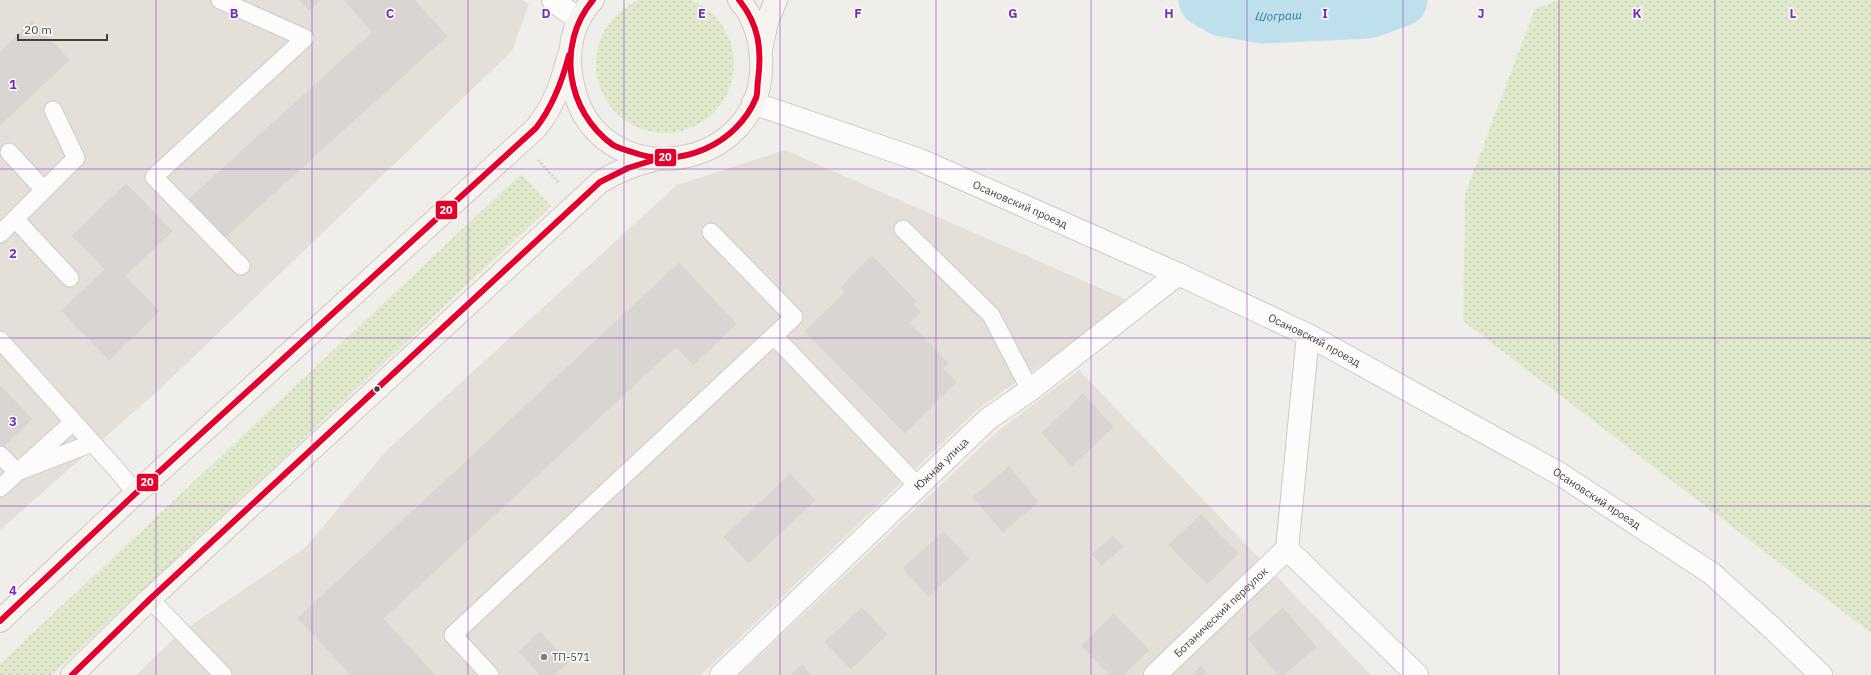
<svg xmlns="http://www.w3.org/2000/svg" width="1871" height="675" font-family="'IBM Plex Sans',sans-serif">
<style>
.residential{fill:#e4dfd9}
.grass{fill:url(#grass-dots)}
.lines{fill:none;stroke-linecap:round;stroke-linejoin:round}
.river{stroke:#bedfec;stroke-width:53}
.building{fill:#d8d5d2;stroke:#d9d5d1}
.service-casing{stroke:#cdcac7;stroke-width:19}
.minor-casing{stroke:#cdcac7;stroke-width:24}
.secondary-casing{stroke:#cfcac2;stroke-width:24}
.path{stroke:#d1cecb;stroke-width:2.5;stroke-dasharray:2 2;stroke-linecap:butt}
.service{stroke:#fdfcfc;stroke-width:17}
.minor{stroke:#fdfcfc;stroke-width:22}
.secondary{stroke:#f7f4ef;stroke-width:22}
.bus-1-casing{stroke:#fff;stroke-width:9}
.bus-1{stroke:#e4002b;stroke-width:6}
.grid{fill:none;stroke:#7b2cbf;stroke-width:1;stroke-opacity:0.55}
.bus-dot{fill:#463f37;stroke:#fff;stroke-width:1.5}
.poi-dot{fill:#827c76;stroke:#fff;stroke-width:1.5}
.labels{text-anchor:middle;stroke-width:3;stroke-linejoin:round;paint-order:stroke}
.street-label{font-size:11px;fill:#463f37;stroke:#fff}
.poi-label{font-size:11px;fill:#463f37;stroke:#fff;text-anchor:start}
.water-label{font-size:12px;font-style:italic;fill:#327b9d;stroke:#fff}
.grid-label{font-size:13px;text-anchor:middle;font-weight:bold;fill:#7b2cbf;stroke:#fff;stroke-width:3;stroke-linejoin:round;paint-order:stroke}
.line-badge{stroke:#fff;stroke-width:1.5}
.badge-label{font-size:11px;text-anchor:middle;font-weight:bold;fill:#fff}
</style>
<defs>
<pattern id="grass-dots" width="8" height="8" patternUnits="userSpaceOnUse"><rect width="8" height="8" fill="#e1e9cc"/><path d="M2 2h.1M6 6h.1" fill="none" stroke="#c2c9b0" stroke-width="1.8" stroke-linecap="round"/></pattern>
</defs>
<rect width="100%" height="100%" fill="#f0eeeb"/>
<!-- residential -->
<g class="residential">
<path d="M0 0H522L529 4 512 51 162 387 0 530Z"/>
<path d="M785 150 1132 302 979 408 701 675H136L180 633 306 547 386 451 677 185Z"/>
<path d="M1079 370 1371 675H739L998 431Z"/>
</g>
<!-- grass -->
<g class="grass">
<circle cx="665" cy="64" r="69"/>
<path d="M1559 0H1871V633L1463 321 1465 194 1535 9Z"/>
<path d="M521 174 551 206 52 675H0V664Z"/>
</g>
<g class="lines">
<!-- river -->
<path class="river" id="s1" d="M1205 0 1222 10 1262 17 1368 12 1401 0"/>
</g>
<!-- building -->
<g class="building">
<path d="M300 0H321L309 10Z"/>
<path d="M344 0H414L447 36 222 240 187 201 373 32Z"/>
<path d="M32 21 69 60 0 125V52Z"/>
<path d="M126 184 172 231 125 276 159 311 109 360 62 311 105 269 72 236Z"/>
<path d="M872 256 916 301 913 304 920 312 909 323 948 363 943 369 956 382 905 433 805 331 846 292 841 287Z"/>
<path d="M679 263 736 324 693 365 676 346 383 619 435 675H351L298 618Z"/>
<path d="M0 386 32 419 1 449 0 448Z"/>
<path d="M1083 394 1113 427 1072 466 1042 433Z"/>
<path d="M1009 467 1038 502 1003 532 973 497Z"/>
<path d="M790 474 815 500 749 563 724 537Z"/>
<path d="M1201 515 1238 554 1207 584 1169 545Z"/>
<path d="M944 532 969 559 928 596 903 568Z"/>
<path d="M1113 536 1123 547 1102 565 1092 554Z"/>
<path d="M862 608 887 634 851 669 825 642Z"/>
<path d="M1283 608 1316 647 1284 675H1279L1248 639Z"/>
<path d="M1113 614 1149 650 1123 675H1110L1082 646Z"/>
<path d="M540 632 568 662 554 675H541L519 652Z"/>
<path d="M802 665 811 675H791Z"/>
<path d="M1201 667 1208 675H1192Z"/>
</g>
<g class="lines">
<defs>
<g id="service">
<path d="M220 0 305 38 154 177 241 266"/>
<path d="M9 152 44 190"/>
<path d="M15 219 70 278"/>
<path d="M903 229 991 315 1030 390"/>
<path d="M0 234 76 158 53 110"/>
<path d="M774 336 918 486"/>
<path d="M0 340 116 469 136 493"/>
<path d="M0 455 17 472 92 443"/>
<path d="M0 488 73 422"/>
<path d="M150 599 223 675"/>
<path d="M490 675 453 635 794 317 711 232"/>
</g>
<g id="minor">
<path d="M553 0 567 11 580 18"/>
<path id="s2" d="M753 103 920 160 1178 274 1308 335 1560 474 1711 573 1771 627 1821 675"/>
<path d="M1308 335 1287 549 1417 675"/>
<path id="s3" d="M721 675 988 419 1030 390 1178 274"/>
<path id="s4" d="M1155 675 1287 549"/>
</g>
<g id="secondary">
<path d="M593 0C571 23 566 54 573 85 597 199 768 174 761 58 760 38 753 15 739 0"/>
<path d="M761 49 767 22 776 0"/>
<path d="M0 621 136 493 536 128C555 104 561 84 569 55"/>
<path d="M72 675 150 599 600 182C619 170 636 164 657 159"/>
</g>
</defs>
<!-- service casing -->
<use href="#service" class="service-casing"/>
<!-- minor casing -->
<use href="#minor" class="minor-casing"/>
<!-- secondary casing -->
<use href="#secondary" class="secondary-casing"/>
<!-- path -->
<path class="path" d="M538 160 559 183"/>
<!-- service -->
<use href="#service" class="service"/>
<!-- minor -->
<use href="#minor" class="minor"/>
<!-- secondary -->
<use href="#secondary" class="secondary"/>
<defs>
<g id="bus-1">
<path d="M593 0C556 44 566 111 613 145 618 148 626 150 632 152 680 170 737 144 756 98 758 93 757 85 758 80 762 49 759 25 739 0"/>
<path d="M0 621 136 493 536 128C553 106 562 82 569 55"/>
<path d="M72 675 150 599 600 182 628 168 657 159"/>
</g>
</defs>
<!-- bus-1 casing -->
<use href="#bus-1" class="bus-1-casing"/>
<!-- bus-1 -->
<use href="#bus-1" class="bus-1"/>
</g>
<!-- grid -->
<path class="grid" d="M156 0V675M312 0V675M468 0V675M624 0V675M780 0V675M936 0V675M1091 0V675M1247 0V675M1403 0V675M1559 0V675M1715 0V675M0 169H1871M0 338H1871M0 506H1871"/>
<!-- markers -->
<circle class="bus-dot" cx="377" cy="389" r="3.5"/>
<circle class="poi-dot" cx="544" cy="657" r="4"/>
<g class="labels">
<!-- street labels -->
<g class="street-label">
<text dy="4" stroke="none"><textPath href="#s2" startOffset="286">Осановский проезд</textPath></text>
<text dy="4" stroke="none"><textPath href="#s2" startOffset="610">Осановский проезд</textPath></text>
<text dy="4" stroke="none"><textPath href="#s3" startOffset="305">Южная улица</textPath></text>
<text dy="4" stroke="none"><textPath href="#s2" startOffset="934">Осановский проезд</textPath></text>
<text dy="4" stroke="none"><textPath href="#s4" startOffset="91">Ботанический переулок</textPath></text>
</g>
<!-- poi labels -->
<g class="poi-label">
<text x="552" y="661">ТП-571</text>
</g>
<!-- water labels -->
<g class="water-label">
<text dy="4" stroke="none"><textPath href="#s1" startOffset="77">Шограш</textPath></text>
</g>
</g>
<g class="grid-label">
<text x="234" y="18">B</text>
<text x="390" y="18">C</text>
<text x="546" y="18">D</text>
<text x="702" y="18">E</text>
<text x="858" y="18">F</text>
<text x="1013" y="18">G</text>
<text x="1169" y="18">H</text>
<text x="1325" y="18">I</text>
<text x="1481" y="18">J</text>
<text x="1637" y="18">K</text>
<text x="1793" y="18">L</text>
<text x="13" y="89">1</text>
<text x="13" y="258">2</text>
<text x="13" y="426">3</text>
<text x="13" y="595">4</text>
</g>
<g class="line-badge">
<rect x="654" y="148" width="23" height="19" rx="4" fill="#e4002b"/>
<rect x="435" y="200" width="23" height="20" rx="4" fill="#e4002b"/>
<rect x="136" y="473" width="23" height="19" rx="4" fill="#e4002b"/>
</g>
<g class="badge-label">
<text x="665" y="161">20</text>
<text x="446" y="214">20</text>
<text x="147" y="486">20</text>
</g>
<!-- scale -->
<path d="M18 34v6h89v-6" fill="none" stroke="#463f37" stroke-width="2"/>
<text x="24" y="34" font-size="12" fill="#463f37" stroke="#ffffff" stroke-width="3" paint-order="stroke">20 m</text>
</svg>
